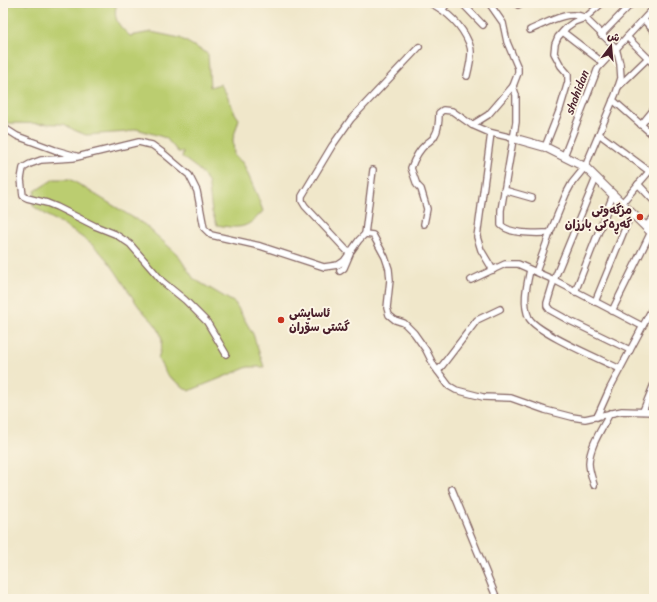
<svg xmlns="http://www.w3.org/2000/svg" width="657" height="602" font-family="Sriracha,'Playpen Sans Arabic',sans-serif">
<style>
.green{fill:#bbcd70;stroke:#82764e}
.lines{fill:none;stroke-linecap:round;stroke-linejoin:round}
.street-casing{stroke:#846563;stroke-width:8}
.secondary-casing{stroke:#846563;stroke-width:10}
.street{stroke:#fff;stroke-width:5.5}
.secondary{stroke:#fff;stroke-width:8}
.poi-dot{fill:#c8321e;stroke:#fcf5e5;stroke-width:1.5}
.labels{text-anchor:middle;stroke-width:4;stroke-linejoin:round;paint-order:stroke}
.street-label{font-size:12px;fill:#4a1f2b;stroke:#fcf5e5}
.poi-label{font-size:12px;font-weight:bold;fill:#4a1f2b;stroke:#fcf5e5;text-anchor:end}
</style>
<rect width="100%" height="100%" fill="#fcf5e5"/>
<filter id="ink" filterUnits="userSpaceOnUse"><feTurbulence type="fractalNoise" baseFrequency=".025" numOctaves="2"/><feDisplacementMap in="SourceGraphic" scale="8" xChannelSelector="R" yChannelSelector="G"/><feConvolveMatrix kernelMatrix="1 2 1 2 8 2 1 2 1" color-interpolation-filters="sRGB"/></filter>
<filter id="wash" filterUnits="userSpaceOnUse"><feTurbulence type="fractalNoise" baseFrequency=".012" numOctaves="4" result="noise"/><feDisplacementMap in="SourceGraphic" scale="16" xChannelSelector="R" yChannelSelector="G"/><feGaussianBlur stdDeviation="0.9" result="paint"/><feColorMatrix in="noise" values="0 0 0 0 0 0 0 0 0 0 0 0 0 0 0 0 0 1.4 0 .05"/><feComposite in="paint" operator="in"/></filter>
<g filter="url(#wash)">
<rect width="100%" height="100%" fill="#f0e7ca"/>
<!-- green -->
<g class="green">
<path d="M3 3H117C112 19 119 26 130 36L151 32 180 38 208 54 210 87 220 84C229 95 230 108 239 119L233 139 234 156 243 163 257 195 263 211C247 229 240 229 217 225L212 212 208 181 198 169 182 157 183 152H178L166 138 137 129 127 132 86 135 74 130 64 124 6 123 3 120Z"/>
<path d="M54 179H70L145 225 177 254 194 279 235 303 253 334 264 367H248L189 391 167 375 158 359C159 354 162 347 162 341 161 325 145 316 137 304 125 287 115 268 101 253 84 235 54 221 33 206L35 191Z"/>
</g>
</g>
<g filter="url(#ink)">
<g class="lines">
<defs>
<g id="street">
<path d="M430 3C448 12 461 24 469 43 470 46 471 48 471 52 471 60 469 68 467 76"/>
<path d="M462 3 483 25"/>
<path d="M489 3 503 23 507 42 518 68V73L513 86 516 95V122L501 210V225C511 235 536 233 550 233"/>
<path d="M516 3 518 5 522 3"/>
<path d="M442 10 448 3"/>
<path d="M644 20 654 31"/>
<path d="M530 30C547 23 568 9 585 18L616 48 620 64 621 78 616 93 585 167 572 183 566 194 550 233 536 272"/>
<path d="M563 32 602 62"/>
<path d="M601 35 632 3"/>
<path d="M627 37 648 58"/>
<path d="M618 87 648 58 654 65"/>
<path d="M613 100 654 136"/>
<path d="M472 125 488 115 513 86"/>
<path d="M641 125 654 109"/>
<path d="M3 127 17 136 55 150 76 156"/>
<path d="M491 133 477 237 481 250 493 270"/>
<path d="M599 134 649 171"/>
<path d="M545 147 560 109 568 82V74L561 66 554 53 555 44 558 37 567 27 574 22 585 18 602 3"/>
<path d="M564 156 598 68 654 8"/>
<path d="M596 178 554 280 547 303V306L550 310 568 320 630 350"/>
<path d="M638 184 654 201"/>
<path d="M504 190 532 198"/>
<path d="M621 204 654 166"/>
<path d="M424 224 427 209 421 189 417 185 411 168C414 160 419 150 426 144 429 141 433 140 435 135 439 129 439 120 439 113L443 110 452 111 472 125 488 132 513 138"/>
<path d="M645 227 654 217"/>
<path d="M365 234 373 170"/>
<path d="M530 270C527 284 522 304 529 318 537 333 602 360 620 369"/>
<path d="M340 271 344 268 350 254 305 206 302 201V196L332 146 351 119 419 47"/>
<path d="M471 280 505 264H518L554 280 642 326"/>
<path d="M575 292 613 195"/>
<path d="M595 302 631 214"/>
<path d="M612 311 651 232"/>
<path d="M226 354 207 322 185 300 163 282 130 244 115 234 95 226 57 207 47 203 27 198 23 196 21 179 23 168 30 164 41 160 73 158 139 142 147 144 152 145 163 153 189 175 197 191 204 228 211 235 260 246 324 267 338 265 344 261 359 240 365 234 373 235 385 257 389 269 390 280 387 308 389 315 395 320 404 323 414 333 426 350 434 366 449 386 456 390 483 397 511 398 545 410 572 417 585 419 622 411 654 412"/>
<path d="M438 371 477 320 500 309"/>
<path d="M643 411 654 384"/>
<path d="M597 417 610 388 654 305"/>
<path d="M594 485C592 478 589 470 589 463 590 445 602 429 610 413"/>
<path d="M452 489 497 599"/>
</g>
<path id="secondary" d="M513 138 545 147 585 167 654 235"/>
</defs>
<!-- street casing -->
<use href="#street" class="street-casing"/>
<!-- secondary casing -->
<use href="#secondary" class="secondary-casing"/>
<!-- street -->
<use href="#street" class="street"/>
<!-- secondary -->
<use href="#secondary" class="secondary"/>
</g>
</g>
<!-- markers -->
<g class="poi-dot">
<circle cx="640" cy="217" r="4"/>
<circle cx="281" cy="320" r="4"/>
</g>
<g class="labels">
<!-- street labels -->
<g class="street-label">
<text transform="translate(577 92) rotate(-69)" y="4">shahidan</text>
</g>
<!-- poi labels -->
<g class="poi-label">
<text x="632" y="214">مزگەوتی<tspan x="632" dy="14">گەڕەکی بارزان</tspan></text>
<text x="289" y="317" text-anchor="start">ئاسایشی<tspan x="289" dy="14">گشتی سۆران</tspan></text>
</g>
</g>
<!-- margin -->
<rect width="657" height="602" fill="none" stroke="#fcf5e5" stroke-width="16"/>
<!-- north arrow -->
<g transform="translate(611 46) rotate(16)" stroke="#fcf5e5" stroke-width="3" paint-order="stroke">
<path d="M0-3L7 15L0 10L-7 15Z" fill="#4a1f2b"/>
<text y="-6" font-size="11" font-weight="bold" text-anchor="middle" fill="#4a1f2b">ش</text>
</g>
</svg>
